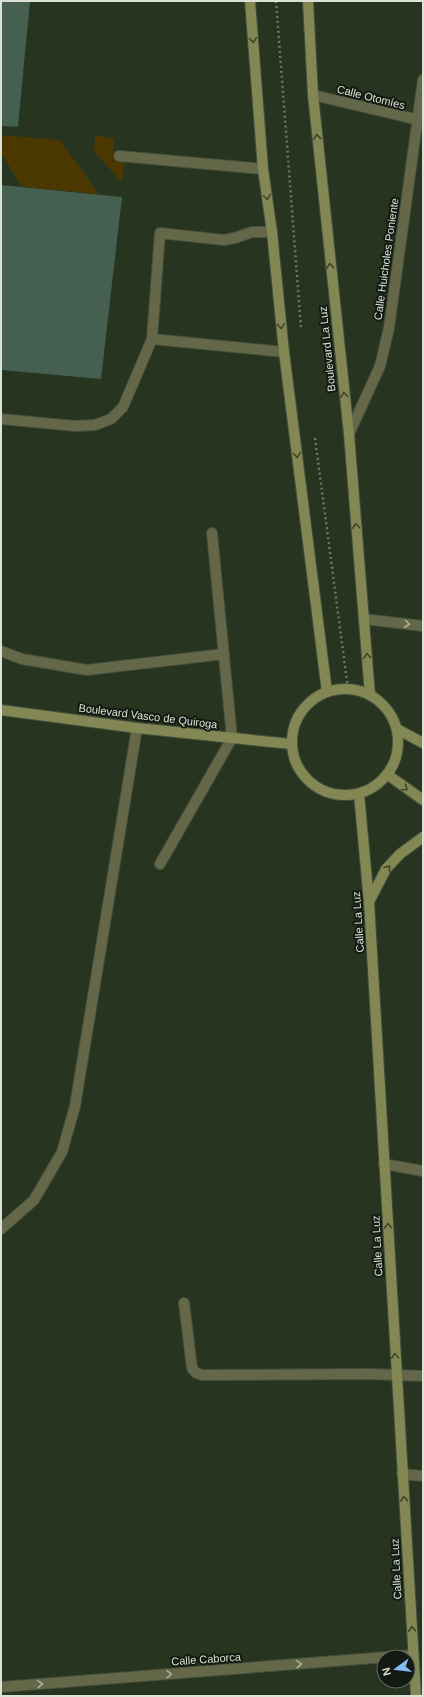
<svg xmlns="http://www.w3.org/2000/svg" width="424" height="1697" font-family="Arial,sans-serif">
<style>
.green{fill:#4a3800}
.building{fill:#456051}
.lines{fill:none;stroke-linecap:round;stroke-linejoin:round}
.lane-casing{stroke:#43503d;stroke-width:12}
.street-casing{stroke:#43503d;stroke-width:12}
.secondary-casing{stroke:#43503d;stroke-width:12}
.path{stroke:#6d7968;stroke-width:2.5;stroke-dasharray:2 3;stroke-linecap:butt}
.lane{stroke:#656848;stroke-width:10}
.street{stroke:#656848;stroke-width:10}
.secondary{stroke:#838754;stroke-width:10}
.oneway{stroke:#40462c}
.oneway2{stroke:#abb19d}
.labels{text-anchor:middle;stroke-width:4;stroke-linejoin:round;paint-order:stroke}
.street-label{font-size:11px;fill:#d9e2d5;stroke:#141a11}
</style>
<rect width="100%" height="100%" fill="#263420"/>
<!-- green -->
<g class="green">
<path d="M1 135 60 140 99 194 22 187 1 153Z"/>
<path d="M95 135 114 139 113 161 124 162 122 183 94 151Z"/>
</g>
<!-- building -->
<g class="building">
<path d="M1 1H30L18 127 1 126Z"/>
<path d="M1 185 122 197 101 379 1 370Z"/>
</g>
<g class="lines">
<defs>
<g id="lane">
<path d="M119 156 263 169"/>
<path d="M272 232H252L235 238 224 240 160 233 152 339 284 352"/>
<path d="M1 419 75 426 95 425 111 419 123 407 152 339"/>
<path d="M1 651 22 659 87 670 224 654"/>
<path d="M160 864 232 738 212 533"/>
<path d="M384 1164 423 1171"/>
<path d="M1 1229 34 1200 62 1152 75 1106 137 728"/>
<path d="M184 1303 192 1368 196 1373 202 1375 370 1374 423 1376"/>
<path d="M402 1474 423 1476"/>
</g>
<g id="street">
<path d="M313 95 423 121"/>
<path d="M349 434 380 366 389 328 423 80"/>
<path d="M364 619 423 626"/>
<path d="M1 1687 413 1655"/>
</g>
<g id="secondary">
<path d="M250 1 263 169 272 232 284 352 327 692"/>
<path d="M308 1 313 95 349 434 370 695"/>
<circle cx="345" cy="742" r="53"/>
<path d="M1 710 137 728 291 744"/>
<path d="M397 729 423 743"/>
<path d="M388 775 423 800"/>
<path d="M359 794 369 902 416 1696"/>
<path d="M369 902 386 869 400 854 423 837"/>
</g>
</defs>
<!-- lane casing -->
<use href="#lane" class="lane-casing"/>
<!-- street casing -->
<use href="#street" class="street-casing"/>
<!-- secondary casing -->
<use href="#secondary" class="secondary-casing"/>
<!-- path -->
<g class="path">
<path d="M276 1 301 328"/>
<path d="M315 438 348 689"/>
</g>
<!-- lane -->
<use href="#lane" class="lane"/>
<!-- street -->
<use href="#street" class="street"/>
<!-- secondary -->
<use href="#secondary" class="secondary"/>
</g>
<!-- one-way arrows -->
<defs><path id="oneway-chevron" d="M-2-3.5L2.5 0L-2 3.5" fill="none" stroke-width="1.6" stroke-linecap="round" stroke-linejoin="round"/></defs>
<g class="oneway">
<use href="#oneway-chevron" transform="translate(253 40) rotate(86)"/>
<use href="#oneway-chevron" transform="translate(317 137) rotate(-96)"/>
<use href="#oneway-chevron" transform="translate(267 197) rotate(82)"/>
<use href="#oneway-chevron" transform="translate(330 266) rotate(-96)"/>
<use href="#oneway-chevron" transform="translate(281 326) rotate(84)"/>
<use href="#oneway-chevron" transform="translate(344 395) rotate(-97)"/>
<use href="#oneway-chevron" transform="translate(297 455) rotate(83)"/>
<use href="#oneway-chevron" transform="translate(356 526) rotate(-95)"/>
<use href="#oneway-chevron" transform="translate(367 656) rotate(-94)"/>
<use href="#oneway-chevron" transform="translate(405 788) rotate(35)"/>
<use href="#oneway-chevron" transform="translate(388 868) rotate(-53)"/>
<use href="#oneway-chevron" transform="translate(388 1226) rotate(-93)"/>
<use href="#oneway-chevron" transform="translate(395 1356) rotate(-93)"/>
<use href="#oneway-chevron" transform="translate(404 1499) rotate(-93)"/>
<use href="#oneway-chevron" transform="translate(412 1629) rotate(-93)"/>
</g>
<g class="oneway2">
<use href="#oneway-chevron" transform="translate(407 624) rotate(7)"/>
<use href="#oneway-chevron" transform="translate(299 1664) rotate(-4)"/>
<use href="#oneway-chevron" transform="translate(169 1674) rotate(-4)"/>
<use href="#oneway-chevron" transform="translate(40 1684) rotate(-4)"/>
</g>
<g class="labels">
<!-- street labels -->
<g class="street-label">
<text transform="translate(371 97) rotate(14)" y="4">Calle Otomíes</text>
<text transform="translate(386 259) rotate(-82)" y="4">Calle Huicholes Poniente</text>
<text transform="translate(327 349) rotate(-96)" y="4">Boulevard La Luz</text>
<text transform="translate(148 716) rotate(7)" y="4">Boulevard Vasco de Quiroga</text>
<text transform="translate(358 922) rotate(-94)" y="4">Calle La Luz</text>
<text transform="translate(377 1246) rotate(-93)" y="4">Calle La Luz</text>
<text transform="translate(396 1569) rotate(-93)" y="4">Calle La Luz</text>
<text transform="translate(206 1659) rotate(-4)" y="4">Calle Caborca</text>
</g>
</g>
<!-- border -->
<rect width="424" height="1697" fill="none" stroke="#d9e2d5" stroke-width="4"/>
<!-- north arrow -->
<g transform="translate(396 1669) rotate(255)"><circle r="19" fill="#141a11" stroke="#636a5f"/>
<path d="M0-3L7 15L0 10L-7 15Z" fill="#85bbfb"/>
<text y="-6" font-size="11" font-weight="bold" text-anchor="middle" fill="#d9e2d5">N</text>
</g>
</svg>
